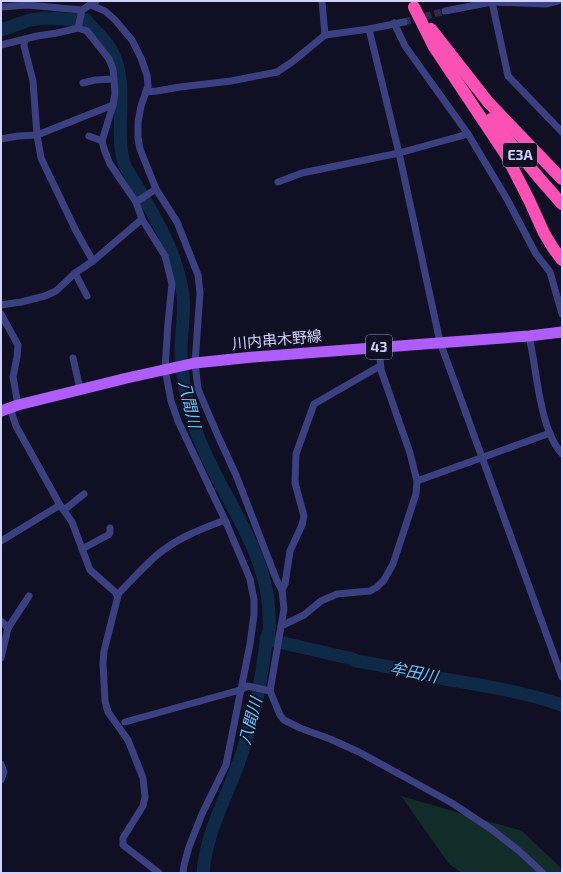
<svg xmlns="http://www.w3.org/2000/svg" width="563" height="874" font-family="'Exo 2','Noto Sans JP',sans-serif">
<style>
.green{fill:#122d29}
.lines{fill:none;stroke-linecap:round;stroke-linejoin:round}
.river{stroke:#0f2a46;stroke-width:13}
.street-tunnel{stroke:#2d2c44;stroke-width:7;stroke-dasharray:7 3.5;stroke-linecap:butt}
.street{stroke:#3b4081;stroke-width:7}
.primary{stroke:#ae5cfa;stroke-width:11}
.highway{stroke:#fa51b4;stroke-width:12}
.labels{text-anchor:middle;stroke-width:4;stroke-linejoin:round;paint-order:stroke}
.shield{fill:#100f23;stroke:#9898bc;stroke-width:1}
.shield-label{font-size:14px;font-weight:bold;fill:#d2d2fe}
.street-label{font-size:15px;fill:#d2d2fe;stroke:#100f23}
.water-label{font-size:16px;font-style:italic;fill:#63c5fa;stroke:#100f23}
</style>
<rect width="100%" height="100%" fill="#100f23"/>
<!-- green -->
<path class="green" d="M401 796 522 831 562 869V873H462L449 864Z"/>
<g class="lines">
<!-- river -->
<g class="river">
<path d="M1 30 30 20 45 18 86 20C93 30 104 37 110 48 132 85 112 127 125 166 149 207 176 246 183 295 185 314 181 332 181 351 182 379 188 410 198 436 220 495 266 547 269 612 269 618 270 625 269 631 268 635 266 638 266 642 263 665 260 689 254 712 250 728 245 744 240 759 227 797 206 832 203 873"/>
<path d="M266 639 353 659 355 661C386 665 415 673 445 679 485 686 524 692 562 705"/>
</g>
<!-- street-tunnel -->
<path class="street-tunnel" d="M404 22 445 11"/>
<!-- street -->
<g class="street">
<path d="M322 1 325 35"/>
<path d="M492 2 508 76 562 132"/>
<path d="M91 5 105 11 115 20 132 40 141 58 147 75 148 86 141 106 138 122V138L140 149 156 189 177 222 198 275 200 293 195 363 198 389 218 436 236 475 277 581 282 590 284 609 270 691 280 715 284 720 300 728 330 739 359 752 452 803 491 829 518 850 543 873"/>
<path d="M1 7 27 5 82 10 96 1"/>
<path d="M445 11 492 2 546 4 558 1"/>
<path d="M394 23 405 46 468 134 507 199 536 254 550 272 562 314"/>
<path d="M78 28 82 10"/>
<path d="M369 29 399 153 440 342 562 677"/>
<path d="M25 39 24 46 33 81 37 135 41 158 76 231 93 261"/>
<path d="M1 45 37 36 57 33 78 28 87 31 109 59 113 69 115 93 113 105 102 141 105 152 110 164 136 202 142 219 165 256 172 284 168 323 165 369 171 401 178 421 225 520 250 579 254 600V615L250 644 226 765 202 814 189 847 184 865 183 873"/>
<path d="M83 83 95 80 114 79"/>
<path d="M146 92 157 91 180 87 231 81 277 72 292 62 325 35 369 29 404 22"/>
<path d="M89 136 102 141"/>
<path d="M1 139 18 136 37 135 113 105"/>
<path d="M278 182 302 173 399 153 468 134"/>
<path d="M136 202 156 189"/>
<path d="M75 273 87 296"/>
<path d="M1 305 21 302 45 296 56 291 75 273 93 261 142 219"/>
<path d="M1 314 18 345 17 357 13 377 18 405"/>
<path d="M529 336C537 369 539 429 562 454"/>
<path d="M73 358 80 389"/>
<path d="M10 408 16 426 60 505 72 522 90 570 114 591 118 596 104 651 103 664 105 701 108 712 128 740 143 778 145 797 143 806 123 838V845L159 873"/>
<path d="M417 481 550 433"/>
<path d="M64 510 84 494"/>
<path d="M1 541 60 505"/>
<path d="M82 549 108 535 110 533V528"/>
<path d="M282 590 285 584 290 551 302 525 304 516 295 483 296 454 314 404 380 366"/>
<path d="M117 595C130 582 143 567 157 555 177 538 201 529 225 520"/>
<path d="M1 621 8 628 1 658"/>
<path d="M281 626 304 615 321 601 337 594 370 591 377 587 384 580 393 564 416 494 417 481 410 453 381 370 379 347"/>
<path d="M8 628 29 596"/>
<path d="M125 722 240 690 248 686 270 691"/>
<path d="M1 764 4 772 1 780"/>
</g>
<!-- primary -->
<path class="primary" d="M1 411 18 405 127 378 195 363 253 357 529 336 562 332"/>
<!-- highway -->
<g class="highway">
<path d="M414 7 434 47 506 155 529 200 544 233 553 248 562 260"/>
<path d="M431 29 488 102 562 179"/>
<path d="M491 119 540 179 562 204"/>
</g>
</g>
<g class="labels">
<!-- shield labels -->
<g class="shield">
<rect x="503" y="143" width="34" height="24" rx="3"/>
<rect x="366" y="335" width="26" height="24" rx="3"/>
</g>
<g class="shield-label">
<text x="520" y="160">E3A</text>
<text x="379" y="352">43</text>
</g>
<!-- street labels -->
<g class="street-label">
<text transform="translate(277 340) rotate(-5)" y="5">川内串木野線</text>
</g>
<!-- water labels -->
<g class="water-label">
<text transform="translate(190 404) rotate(77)" y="6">八間川</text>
<text transform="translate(414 672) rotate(11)" y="6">牟田川</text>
<text transform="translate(250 721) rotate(-75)" y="6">八間川</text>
</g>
</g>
<!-- border -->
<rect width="563" height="874" fill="none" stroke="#d2d2fe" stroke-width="4"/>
</svg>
